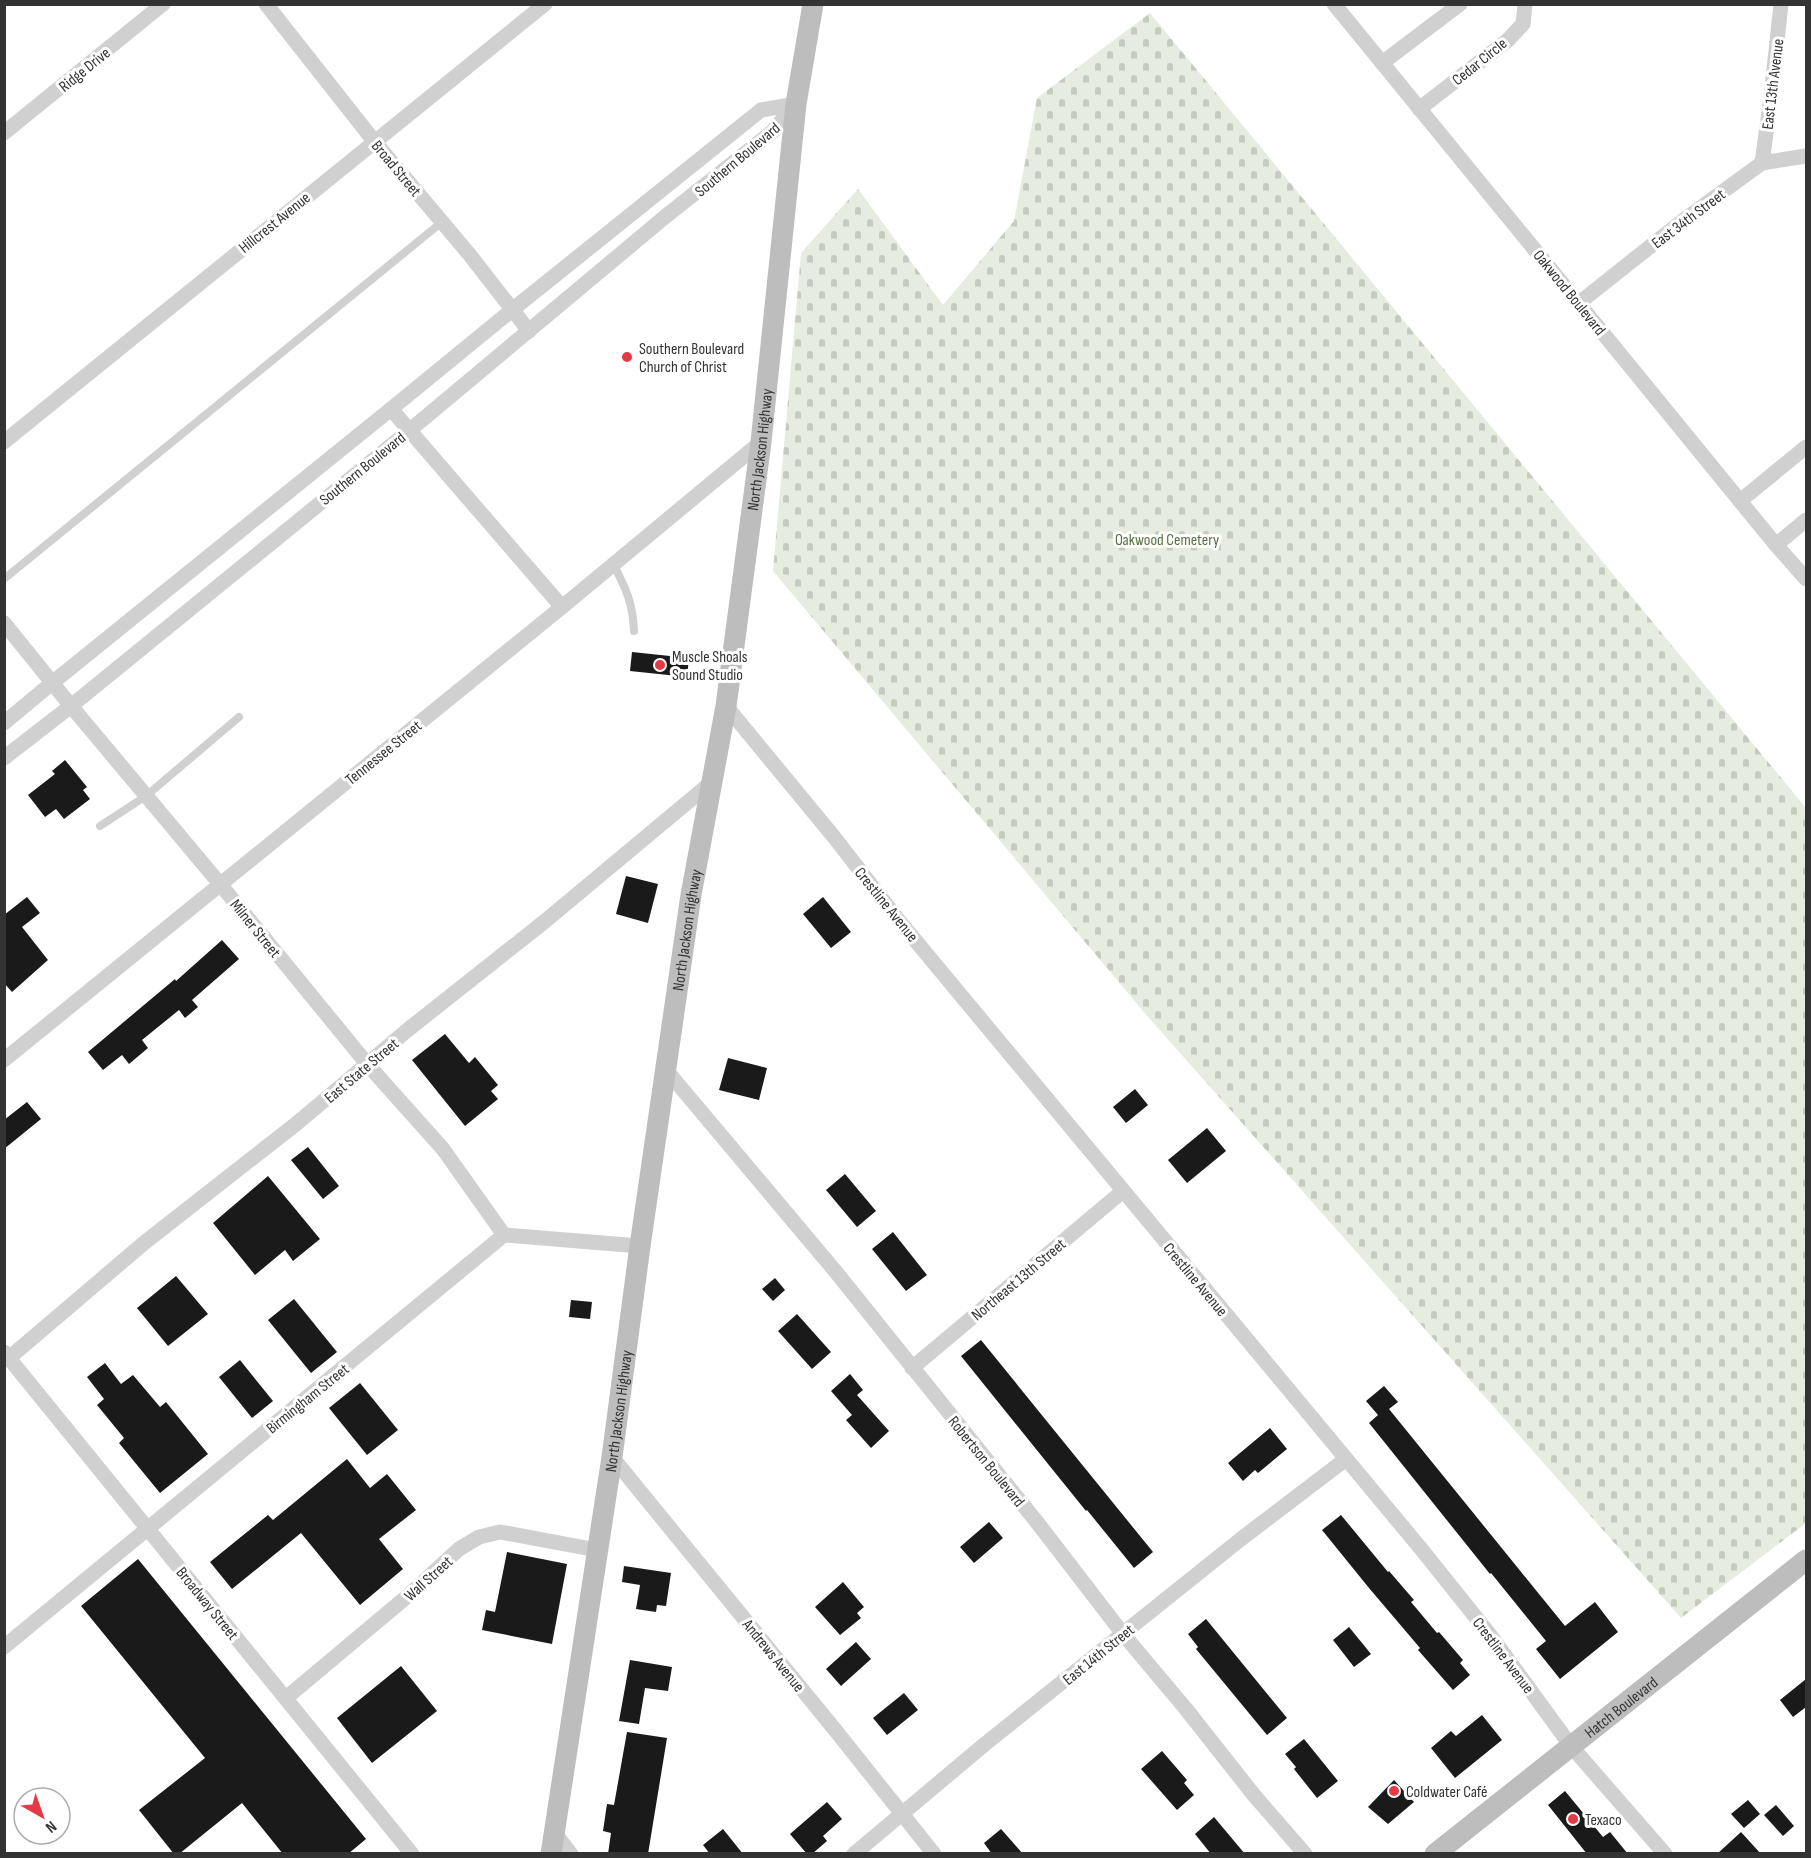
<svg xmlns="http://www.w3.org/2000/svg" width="1811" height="1858" font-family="'Sofia Sans Condensed',sans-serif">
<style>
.cemetery{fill:url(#cemetery-stones)}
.building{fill:#1a1a1a}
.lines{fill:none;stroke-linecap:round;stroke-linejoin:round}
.service{stroke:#d0d0d0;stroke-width:8}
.minor{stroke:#d0d0d0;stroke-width:15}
.secondary{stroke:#bdbdbd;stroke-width:21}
.poi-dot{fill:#e63946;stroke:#fff;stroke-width:2}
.labels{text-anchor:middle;stroke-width:6;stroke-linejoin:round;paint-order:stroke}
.street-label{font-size:16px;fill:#333;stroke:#fff}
.poi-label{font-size:16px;fill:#333;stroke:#fff;text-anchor:start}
.park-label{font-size:16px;fill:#56703f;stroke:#fff}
</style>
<defs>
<pattern id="cemetery-stones" width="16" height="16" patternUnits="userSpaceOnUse" patternTransform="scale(1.5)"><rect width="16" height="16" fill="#e6ecdf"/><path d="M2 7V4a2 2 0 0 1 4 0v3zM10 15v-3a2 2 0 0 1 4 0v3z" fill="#c6cbc0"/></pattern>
</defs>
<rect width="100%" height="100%" fill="#fff"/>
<!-- cemetery -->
<path class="cemetery" d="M1150 13 1806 808V1523L1681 1618 1149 1018 773 571 801 253 858 189 943 305 1014 221 1037 98Z"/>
<!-- building -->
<g class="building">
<path d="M632 652 689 658 687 677 630 671Z"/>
<path d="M65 760 87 787 83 790 90 799 64 819 56 809 45 817 28 795 55 774 52 771Z"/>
<path d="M626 876 658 884 648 923 616 914Z"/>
<path d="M27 897 40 913 22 927 48 960 12 992 4 983V915Z"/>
<path d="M823 897 851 932 831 948 803 914Z"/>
<path d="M222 940 239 959 192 1000 198 1007 185 1018 179 1010 142 1040 148 1048 129 1064 122 1055 103 1070 88 1052 175 979 176 981Z"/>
<path d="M445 1034 469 1063 475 1057 498 1085 491 1091 498 1099 465 1126 412 1060Z"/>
<path d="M728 1058 767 1068 759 1100 719 1090Z"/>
<path d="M1135 1089 1148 1105 1126 1123 1113 1107Z"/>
<path d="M27 1102 41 1119 4 1149V1120Z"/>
<path d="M1207 1128 1226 1151 1187 1183 1168 1160Z"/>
<path d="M308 1147 339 1186 323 1199 291 1160Z"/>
<path d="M845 1174 876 1211 857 1227 826 1190Z"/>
<path d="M268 1176 320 1239 293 1261 285 1250 255 1275 213 1223Z"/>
<path d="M893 1232 927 1275 906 1291 872 1249Z"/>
<path d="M176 1276 208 1314 168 1346 137 1308Z"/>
<path d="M775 1278 785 1290 773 1301 762 1289Z"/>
<path d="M294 1299 337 1352 311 1373 268 1320Z"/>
<path d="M571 1300 592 1302 590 1319 569 1317Z"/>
<path d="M797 1314 831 1352 812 1369 778 1331Z"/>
<path d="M981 1340 1153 1552 1134 1568 1087 1510 1086 1511 961 1356Z"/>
<path d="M240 1360 273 1401 252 1418 219 1377Z"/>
<path d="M105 1363 121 1384 133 1375 160 1407 166 1402 208 1454 160 1493 119 1443 124 1438 97 1405 104 1399 87 1377Z"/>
<path d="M850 1374 863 1390 857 1395 889 1431 871 1448 846 1420 852 1415 831 1391Z"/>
<path d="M360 1383 398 1430 367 1455 329 1408Z"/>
<path d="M1384 1386 1398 1402 1389 1409 1565 1626 1595 1602 1618 1632 1560 1679 1536 1649 1546 1641 1491 1573 1490 1574 1369 1423 1378 1415 1366 1401Z"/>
<path d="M1270 1428 1287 1449 1258 1473 1255 1470 1243 1481 1228 1463Z"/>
<path d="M347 1459 370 1488 387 1474 416 1510 379 1539 403 1569 360 1605 301 1533 232 1589 210 1562 268 1515 273 1520Z"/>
<path d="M1341 1515 1388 1572 1389 1571 1414 1600 1411 1602 1437 1633 1439 1632 1463 1660 1460 1663 1470 1675 1453 1690 1418 1650 1420 1648 1369 1588 1322 1530Z"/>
<path d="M989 1522 1003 1538 974 1563 960 1547Z"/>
<path d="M507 1552 567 1564 552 1644 482 1630 486 1610 495 1612Z"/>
<path d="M138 1559 366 1839 348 1854H283L242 1803 179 1854H174L139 1810 205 1758 81 1606Z"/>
<path d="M624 1566 671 1573 666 1606 657 1605 656 1612 636 1609 640 1585 622 1582Z"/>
<path d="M843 1582 864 1607 857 1613 861 1618 840 1635 815 1607Z"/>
<path d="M1206 1619 1287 1718 1267 1735 1196 1649 1198 1647 1188 1634Z"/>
<path d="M1349 1627 1371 1654 1354 1667 1333 1640Z"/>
<path d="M856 1642 871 1659 841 1686 826 1669Z"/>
<path d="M630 1660 672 1667 668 1691 645 1688 639 1724 619 1721Z"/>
<path d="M401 1666 437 1711 372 1763 337 1718Z"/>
<path d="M1806 1679V1707L1793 1717 1780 1700Z"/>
<path d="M904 1693 918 1710 887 1735 873 1718Z"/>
<path d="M1482 1715 1502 1740 1455 1778 1431 1748 1451 1731 1456 1736Z"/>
<path d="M627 1732 667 1738 648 1854H608L611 1833 603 1831 607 1804 614 1805Z"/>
<path d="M1304 1739 1338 1781 1317 1798 1294 1769 1296 1767 1285 1754Z"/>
<path d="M1162 1751 1187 1780 1184 1783 1194 1795 1177 1810 1141 1769Z"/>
<path d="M1394 1780 1414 1802 1388 1824 1368 1807Z"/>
<path d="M1565 1791 1603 1837 1610 1832 1628 1854H1587L1548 1805Z"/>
<path d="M1748 1800 1760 1814 1744 1828 1731 1814Z"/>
<path d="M827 1802 842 1819 823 1836 827 1841 812 1854H807L790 1834Z"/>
<path d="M1776 1805 1794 1826 1783 1836 1764 1815Z"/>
<path d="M1214 1817 1245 1854H1211L1195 1834Z"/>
<path d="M723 1829 743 1854H710L703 1845Z"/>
<path d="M1001 1829 1023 1854H992L984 1843Z"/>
<path d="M1741 1832 1761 1854H1717Z"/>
</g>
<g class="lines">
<!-- service -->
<g class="service">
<path d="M613 564C626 588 633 604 634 631"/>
<path d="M4 579 442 222"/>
<path d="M100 826 146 796 239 717"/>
</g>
<!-- minor -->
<g class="minor">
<path d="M266 4 374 141 469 254 529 331"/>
<path d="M1334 4 1776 545 1806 579"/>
<path d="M1382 63 1460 4"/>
<path d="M1419 109 1508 40 1523 24 1525 4"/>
<path d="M4 133 163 4"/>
<path d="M1762 163 1771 97 1781 4"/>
<path d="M1579 303 1681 222 1762 163 1806 156"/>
<path d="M391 409 562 607"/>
<path d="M4 442 545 4"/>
<path d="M1740 501 1806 447"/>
<path d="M1776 545 1806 520"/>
<path d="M4 623 71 706 220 884 368 1065 443 1149 504 1235"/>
<path d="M726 706 834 837 900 922 1422 1550 1490 1635 1571 1746 1665 1854"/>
<path d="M4 723 52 683 391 409 512 310 761 110 796 104"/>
<path d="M4 758 71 706 410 430 666 216 772 132 796 104"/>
<path d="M4 1060 562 607 761 442"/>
<path d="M667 1071 836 1272 1040 1526 1123 1634 1186 1709 1253 1794 1305 1854"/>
<path d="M4 1352 412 1854"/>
<path d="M9 1358 144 1243 296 1124 410 1028 544 922 713 781"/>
<path d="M912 1368 1123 1191"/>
<path d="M612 1457 836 1731 934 1854"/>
<path d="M4 1647 504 1235 640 1246"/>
<path d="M286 1698 410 1594 459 1549 479 1537 500 1532 597 1550"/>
<path d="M554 1832 571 1854"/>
<path d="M854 1854 985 1744 1241 1539 1346 1459"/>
</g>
<!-- secondary -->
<g class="secondary">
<path id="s1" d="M551 1854 612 1457 640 1246 691 895 726 706 761 442 796 104 813 4"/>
<path id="s2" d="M1435 1854 1806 1560"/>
</g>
</g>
<!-- markers -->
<g class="poi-dot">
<circle cx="627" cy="357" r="6"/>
<circle cx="660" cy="665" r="6"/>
<circle cx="1394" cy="1791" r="6"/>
<circle cx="1573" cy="1819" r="6"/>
</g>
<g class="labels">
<!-- street labels -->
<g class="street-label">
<text transform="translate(1479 61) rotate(-39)" y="6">Cedar Circle</text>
<text transform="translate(84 69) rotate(-39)" y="6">Ridge Drive</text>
<text transform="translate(1772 84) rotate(-83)" y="6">East 13th Avenue</text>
<text transform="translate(737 159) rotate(-40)" y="6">Southern Boulevard</text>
<text transform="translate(397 168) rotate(50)" y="6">Broad Street</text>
<text transform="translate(1688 218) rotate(-37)" y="6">East 34th Street</text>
<text transform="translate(274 222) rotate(-39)" y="6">Hillcrest Avenue</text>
<text transform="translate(1570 292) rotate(51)" y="6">Oakwood Boulevard</text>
<text dy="6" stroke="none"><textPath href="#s1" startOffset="1420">North Jackson Highway</textPath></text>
<text transform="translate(362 468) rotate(-39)" y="6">Southern Boulevard</text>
<text transform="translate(383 752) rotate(-39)" y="6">Tennessee Street</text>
<text transform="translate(887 904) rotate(51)" y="6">Crestline Avenue</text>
<text transform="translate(256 928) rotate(51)" y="6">Milner Street</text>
<text dy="6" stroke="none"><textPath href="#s1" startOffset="934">North Jackson Highway</textPath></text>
<text transform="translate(361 1070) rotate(-40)" y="6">East State Street</text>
<text transform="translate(1018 1279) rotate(-40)" y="6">Northeast 13th Street</text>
<text transform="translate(1196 1279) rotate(50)" y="6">Crestline Avenue</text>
<text transform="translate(307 1398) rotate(-39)" y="6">Birmingham Street</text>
<text dy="6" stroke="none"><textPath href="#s1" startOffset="448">North Jackson Highway</textPath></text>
<text transform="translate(987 1461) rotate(51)" y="6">Robertson Boulevard</text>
<text transform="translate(428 1578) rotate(-42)" y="6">Wall Street</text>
<text transform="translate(208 1603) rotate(51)" y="6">Broadway Street</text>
<text transform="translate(1098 1654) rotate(-39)" y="6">East 14th Street</text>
<text transform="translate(774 1655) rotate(51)" y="6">Andrews Avenue</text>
<text transform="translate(1504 1655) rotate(53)" y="6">Crestline Avenue</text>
<text dy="6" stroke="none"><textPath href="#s2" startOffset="237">Hatch Boulevard</textPath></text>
</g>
<!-- poi labels -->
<g class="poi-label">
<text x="639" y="354">Southern Boulevard<tspan x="639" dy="18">Church of Christ</tspan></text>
<text x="672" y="662">Muscle Shoals<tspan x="672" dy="18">Sound Studio</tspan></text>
<text x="1406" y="1797">Coldwater Café</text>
<text x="1585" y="1825">Texaco</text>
</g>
<!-- park labels -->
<g class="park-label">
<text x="1167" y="545">Oakwood Cemetery</text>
</g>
</g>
<!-- border -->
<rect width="1811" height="1858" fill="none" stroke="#333333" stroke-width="12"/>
<!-- north arrow -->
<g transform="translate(42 1816) rotate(140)"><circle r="28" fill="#ffffff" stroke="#adadad" stroke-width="1.5"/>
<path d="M0-4.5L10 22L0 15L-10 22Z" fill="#e63946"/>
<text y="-9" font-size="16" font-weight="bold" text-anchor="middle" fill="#333333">N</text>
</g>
</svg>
